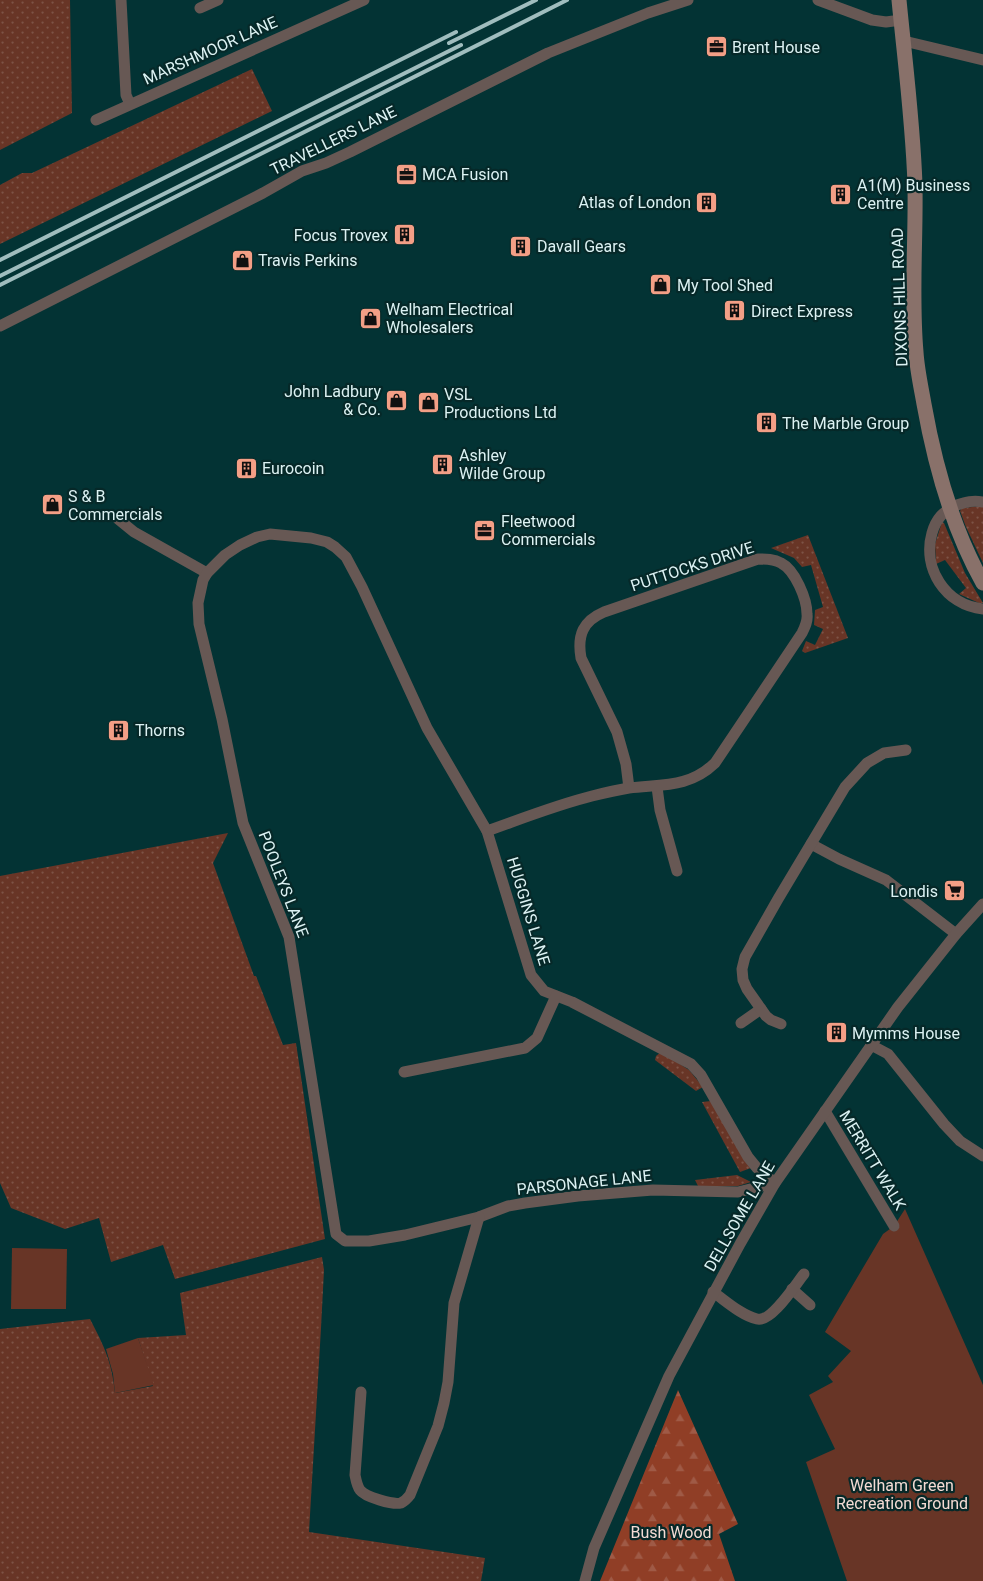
<svg xmlns="http://www.w3.org/2000/svg" width="983" height="1581" font-family="Roboto,sans-serif">
<style>
.grass{fill:url(#grass-dots)}
.forest{fill:url(#forest-firs)}
.park{fill:#683526}
.lines{fill:none;stroke-linecap:round;stroke-linejoin:round}
.street{stroke:#675854;stroke-width:11}
.secondary{stroke:#89716a;stroke-width:15}
.rail{stroke:#a0bdbe;stroke-width:4}
.labels{text-anchor:middle;stroke-width:4.5;stroke-linejoin:round;paint-order:stroke}
.poi-label{font-size:16px;fill:#dcf2f3;stroke:#062828;text-anchor:start}
.street-label{font-size:16px;fill:#dcf2f3;stroke:#062828}
.park-label{font-size:16px;fill:#f4dbd4;stroke:#062828}
</style>
<defs>
<pattern id="grass-dots" width="8" height="8" patternUnits="userSpaceOnUse" patternTransform="scale(1.25)"><rect width="8" height="8" fill="#683526"/><path d="M2 2h.1M6 6h.1" fill="none" stroke="#7d5346" stroke-width="1.8" stroke-linecap="round"/></pattern>
<pattern id="forest-firs" width="22" height="20" patternUnits="userSpaceOnUse" patternTransform="scale(1.25)"><rect width="22" height="20" fill="#903e26"/><path d="M5 1l3.5 6h-7zM16 11l3.5 6h-7z" fill="#9f5a46"/></pattern>
</defs>
<rect width="100%" height="100%" fill="#033334"/>
<!-- grass -->
<g class="grass">
<path d="M0 0H70L72 113 0 150Z"/>
<path d="M252 69 272 111 0 244V185L22 173H32Z"/>
<path d="M983 506V563L966 527 960 511 962 508Z"/>
<path d="M942 522 944 523 965 573 983 603H979L959 594 966 588 945 560 936 564 935 544Z"/>
<path d="M808 535 848 638 805 653 802 651 806 641 815 645 823 629 814 625 815 610 823 607 811 565 802 567 794 558 771 548Z"/>
<path d="M228 833 213 863 254 976H256L283 1045 296 1043 325 1239 175 1279 163 1245 111 1262 99 1218 65 1229 11 1208 0 1183V876Z"/>
<path d="M661 1052 689 1070 703 1087 696 1091 655 1060 656 1056Z"/>
<path d="M711 1101 751 1168 740 1172 702 1102Z"/>
<path d="M737 1175 751 1182 738 1186H698L695 1180Z"/>
<path d="M322 1257 324 1270 321 1328 309 1532 485 1558 481 1581H0V1329L90 1319C104 1346 112 1362 115 1393L153 1386 138 1338 186 1335 180 1293Z"/>
</g>
<!-- forest -->
<path class="forest" d="M678 1390 738 1524 719 1534 735 1581H600Z"/>
<!-- park -->
<g class="park">
<path d="M905 1209 983 1385V1581H847L806 1462 835 1449 809 1395 833 1382 828 1376 851 1351 825 1332 883 1234 894 1226Z"/>
<path d="M12 1248 67 1249 66 1309H11Z"/>
<path d="M138 1338 154 1385 115 1393 113 1374 106 1349Z"/>
</g>
<g class="lines">
<!-- street -->
<g class="street">
<path d="M121 0 126 95 130 104"/>
<path d="M818 0 872 20 886 22 901 20"/>
<path d="M200 8 218 0"/>
<path d="M904 41 983 60"/>
<path d="M96 120 364 0"/>
<path d="M0 326 263 193 302 171 326 163 350 152 548 53 648 13 688 0"/>
<path d="M983 502C973 500 966 502 957 505 943 511 936 519 932 533 922 568 945 605 983 609"/>
<path d="M118 519 134 532 207 573"/>
<path d="M270 534 311 538 327 542 335 547 346 557 362 587 427 728 487 831 531 975 544 991 572 1002 691 1064 701 1075 748 1157 757 1168 775 1183 738 1192 653 1190 578 1196 525 1203 508 1206 479 1217 405 1235 369 1241H345L336 1234 289 937 243 823 222 719 199 624 198 603 203 580 207 573 225 555 240 545 257 537Z"/>
<path d="M657 787 660 810 677 871"/>
<path d="M487 831C521 819 556 805 592 796 604 793 617 790 629 788 662 784 689 788 715 763L802 633C805 627 808 621 807 614 807 599 795 570 781 563 774 559 766 559 758 559L604 612C583 621 577 635 581 658L617 732 626 764 629 788"/>
<path d="M811 844 839 859 886 880 956 934"/>
<path d="M741 1023 761 1009"/>
<path d="M781 1024 771 1020 766 1016 747 989 743 980 742 969 745 957 778 899 845 787 867 763 884 753 906 750"/>
<path d="M871 1045 888 1054 944 1124 960 1141 983 1156"/>
<path d="M404 1072 525 1048 537 1038 556 996"/>
<path d="M825 1111 894 1226"/>
<path d="M792 1289 810 1305"/>
<path d="M713 1292C726 1301 741 1315 757 1319 771 1323 795 1285 804 1274"/>
<path d="M361 1392 355 1475C356 1480 357 1486 360 1490 365 1497 393 1505 401 1503 405 1501 407 1499 410 1495L438 1426 444 1403 448 1382 454 1303 479 1217"/>
<path d="M585 1581 594 1548 669 1376 740 1244 775 1183 898 1007 956 934 983 904"/>
</g>
<!-- secondary -->
<path class="secondary" d="M899 0C905 62 913 123 915 185 916 241 911 296 916 352 917 369 921 387 924 404 935 466 952 528 983 583"/>
<!-- rail -->
<g class="rail">
<path d="M449 43 536 0"/>
<path d="M0 260 456 32"/>
<path d="M0 276 461 45"/>
<path d="M0 285 567 0"/>
</g>
</g>
<!-- icons -->
<defs>
<symbol id="office-square" viewBox="-11 -11 22 22"><rect x="-9" y="-9" width="18" height="18" rx="4" fill="#f39f86" stroke="#062828"/><path d="M-6-3h4V-5.5h4V-3h4V5H-6ZM-1-4.5V-3h2v-1.5ZM-6 0V1H6V0Z" fill="#111"/></symbol>
<symbol id="building-square" viewBox="-11 -11 22 22"><rect x="-9" y="-9" width="18" height="18" rx="4" fill="#f39f86" stroke="#062828"/><path d="M-4-6H4V6H1V3H-1V6H-4ZM-2.5-4.3h1.7v1.8h-1.7ZM.8-4.3h1.7v1.8H.8ZM-2.5-1h1.7V.8h-1.7ZM.8-1h1.7V.8H.8Z" fill="#111"/></symbol>
<symbol id="shop-square" viewBox="-11 -11 22 22"><rect x="-9" y="-9" width="18" height="18" rx="4" fill="#f39f86" stroke="#062828"/><path d="M-5-2.5h2.3a2.7 3.5 0 0 1 5.4 0H5L5.5 6h-11ZM-1.5-2.5h3a1.5 2.3 0 0 0-3 0Z" fill="#111"/></symbol>
<symbol id="supermarket-square" viewBox="-11 -11 22 22"><rect x="-9" y="-9" width="18" height="18" rx="4" fill="#f39f86" stroke="#062828"/><path d="M-6-5.5h2.5l.6 2H6L4.5 2H-2.5L-4.4-4H-6ZM-1.5 3.2a1.3 1.3 0 1 0 .1 0ZM3 3.2a1.3 1.3 0 1 0 .1 0Z" fill="#111"/></symbol>
</defs>
<g fill-rule="evenodd">
<use href="#office-square" x="704" y="34" width="25" height="25"/>
<use href="#office-square" x="394" y="162" width="25" height="25"/>
<use href="#building-square" x="828" y="182" width="25" height="25"/>
<use href="#building-square" x="694" y="190" width="25" height="25"/>
<use href="#building-square" x="392" y="222" width="25" height="25"/>
<use href="#building-square" x="508" y="234" width="25" height="25"/>
<use href="#shop-square" x="230" y="248" width="25" height="25"/>
<use href="#shop-square" x="648" y="272" width="25" height="25"/>
<use href="#building-square" x="722" y="298" width="25" height="25"/>
<use href="#shop-square" x="358" y="306" width="25" height="25"/>
<use href="#shop-square" x="384" y="388" width="25" height="25"/>
<use href="#shop-square" x="416" y="390" width="25" height="25"/>
<use href="#building-square" x="754" y="410" width="25" height="25"/>
<use href="#building-square" x="430" y="452" width="25" height="25"/>
<use href="#building-square" x="234" y="456" width="25" height="25"/>
<use href="#shop-square" x="40" y="492" width="25" height="25"/>
<use href="#office-square" x="472" y="518" width="25" height="25"/>
<use href="#building-square" x="106" y="718" width="25" height="25"/>
<use href="#supermarket-square" x="942" y="878" width="25" height="25"/>
<use href="#building-square" x="824" y="1020" width="25" height="25"/>
</g>
<g class="labels">
<!-- poi labels -->
<g class="poi-label">
<text x="732" y="53">Brent House</text>
<text x="422" y="180">MCA Fusion</text>
<text x="857" y="191">A1(M) Business<tspan x="857" dy="18">Centre</tspan></text>
<text x="691" y="208" text-anchor="end">Atlas of London</text>
<text x="388" y="241" text-anchor="end">Focus Trovex</text>
<text x="537" y="252">Davall Gears</text>
<text x="258" y="266">Travis Perkins</text>
<text x="677" y="291">My Tool Shed</text>
<text x="386" y="315">Welham Electrical<tspan x="386" dy="18">Wholesalers</tspan></text>
<text x="751" y="317">Direct Express</text>
<text x="381" y="397" text-anchor="end">John Ladbury<tspan x="381" dy="18">&amp; Co.</tspan></text>
<text x="444" y="400">VSL<tspan x="444" dy="18">Productions Ltd</tspan></text>
<text x="782" y="429">The Marble Group</text>
<text x="459" y="461">Ashley<tspan x="459" dy="18">Wilde Group</tspan></text>
<text x="262" y="474">Eurocoin</text>
<text x="68" y="502">S &amp; B<tspan x="68" dy="18">Commercials</tspan></text>
<text x="501" y="527">Fleetwood<tspan x="501" dy="18">Commercials</tspan></text>
<text x="135" y="736">Thorns</text>
<text x="938" y="897" text-anchor="end">Londis</text>
<text x="852" y="1039">Mymms House</text>
</g>
<!-- street labels -->
<g class="street-label">
<text transform="translate(210 50) rotate(-24)" y="6">MARSHMOOR LANE</text>
<text transform="translate(333 140) rotate(-26)" y="6">TRAVELLERS LANE</text>
<text transform="translate(899 297) rotate(-92)" y="6">DIXONS HILL ROAD</text>
<text transform="translate(692 566) rotate(-18)" y="6">PUTTOCKS DRIVE</text>
<text transform="translate(284 884) rotate(69)" y="6">POOLEYS LANE</text>
<text transform="translate(529 911) rotate(73)" y="6">HUGGINS LANE</text>
<text transform="translate(873 1160) rotate(59)" y="6">MERRITT WALK</text>
<text transform="translate(584 1182) rotate(-6)" y="6">PARSONAGE LANE</text>
<text transform="translate(739 1216) rotate(-60)" y="6">DELLSOME LANE</text>
</g>
<!-- park labels -->
<g class="park-label">
<text x="902" y="1491">Welham Green<tspan x="902" dy="18">Recreation Ground</tspan></text>
<text x="671" y="1538">Bush Wood</text>
</g>
</g>
</svg>
